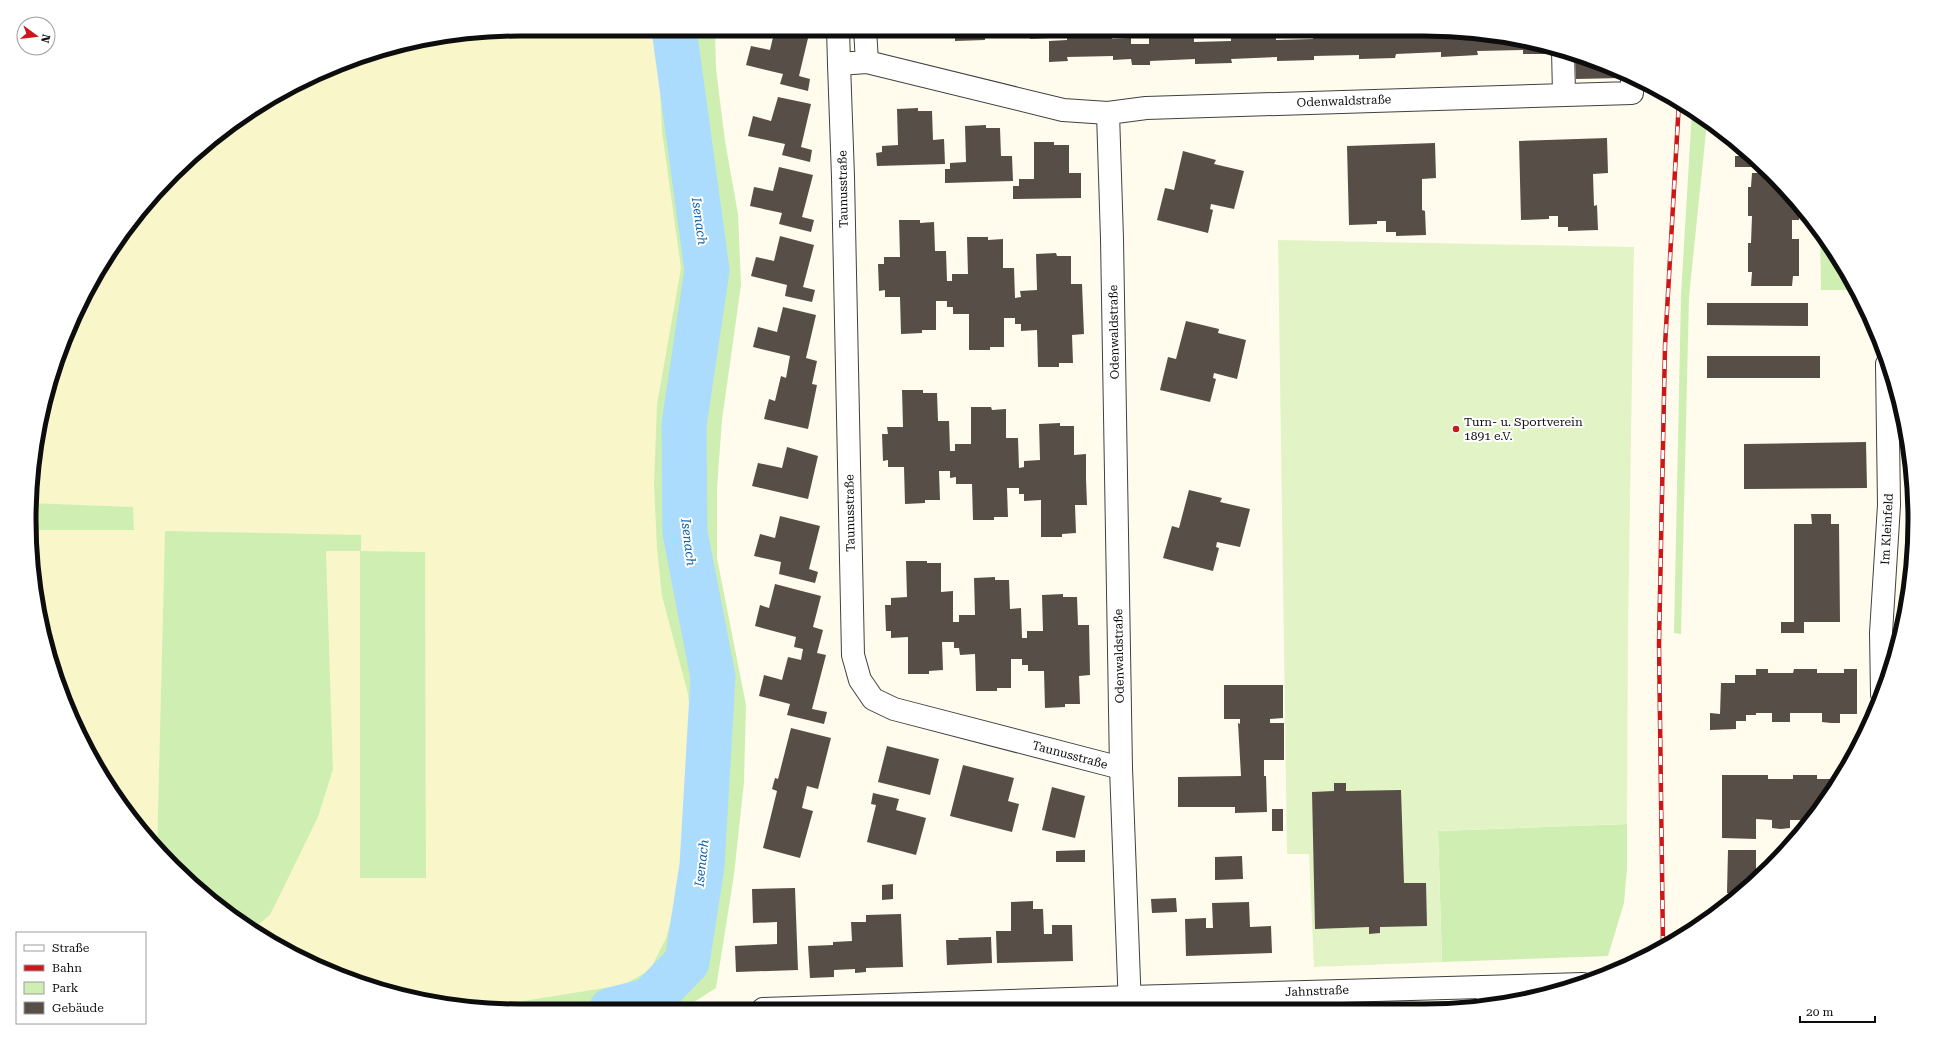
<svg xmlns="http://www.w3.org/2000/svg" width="1944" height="1040" font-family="'Roboto Serif',serif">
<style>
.farmland{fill:#f9f6ca;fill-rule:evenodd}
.green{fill:#cfeeb2}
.pitch{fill:#e2f4c5}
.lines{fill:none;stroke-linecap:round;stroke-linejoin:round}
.river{stroke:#abdcfd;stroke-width:45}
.building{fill:#574e48}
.street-casing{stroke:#404040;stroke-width:24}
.street{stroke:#fff;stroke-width:22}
.rail-casing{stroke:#cc1618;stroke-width:4.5}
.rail{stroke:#fff;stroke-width:3;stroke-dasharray:9;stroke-linecap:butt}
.poi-dot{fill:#cc1618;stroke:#fff;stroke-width:1.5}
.labels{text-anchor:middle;stroke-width:4;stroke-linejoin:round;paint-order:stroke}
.street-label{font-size:12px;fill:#0d0d0d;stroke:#fff}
.poi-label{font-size:12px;fill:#0d0d0d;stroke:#fff;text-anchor:start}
.water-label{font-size:13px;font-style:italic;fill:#085fad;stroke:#fff}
.rim{fill:none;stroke:#0d0d0d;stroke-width:5}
</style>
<rect width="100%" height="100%" fill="#fffced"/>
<!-- farmland -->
<path class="farmland" d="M520 29H657L662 132 681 268 657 404 694 742 676 902 666 938 650 970 623 985 504 1004 488 1010 393 994 275 945 252 930 270 915 333 770 326 551H360L165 531 157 849 112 793 66 708 46 647 30 552V530H134L133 507 30 503V488L46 393 66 332 112 247 151 196 221 131 275 95 362 55 424 38ZM361 551 425 552 426 878H360Z"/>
<!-- green -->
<g class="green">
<path d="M657 29H715L716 69 725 141 738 214 741 285 722 420 717 488V558L746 705 744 782 734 875 716 988 683 1009 491 1010 504 1004 623 985 650 970 666 938 676 902 694 742 688 694 662 596 657 548 654 484 657 404 681 268 662 132Z"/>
<path d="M1692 111 1707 122 1689 297 1681 634 1674 633 1681 295Z"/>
<path d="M1820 232 1856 290H1821Z"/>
<path d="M30 503 133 507 134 530H30Z"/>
<path d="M165 531 361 535V551L425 552 426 878H360V551H326L333 769 318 817 270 915 252 930 221 909 157 849Z"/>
<path d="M1627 824V868L1624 903 1608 956 1442 962 1438 831Z"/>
</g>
<!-- pitch -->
<path class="pitch" d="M1278 240 1634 247 1628 631 1627 824 1438 831 1442 962 1314 967 1309 854H1287Z"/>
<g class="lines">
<!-- river -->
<path class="river" d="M611 1010 650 1000 687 962 702 866 713 677 685 533 684 425 707 270 674 29"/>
</g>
<!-- building -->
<g class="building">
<path d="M775 29H791L809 34 799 76 810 79 808 91 780 84 783 74 746 65 751 46 770 50Z"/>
<path d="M955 29 1048 30 1049 38 1030 39V35L1007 36H985V40L955 41Z"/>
<path d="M1067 30H1112V39L1131 38V44H1149V30H1194V42L1231 41V30H1276V40L1313 39V30H1358V38L1395 37V30H1440V35L1477 34 1545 45V54H1523V50L1477 51 1478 55 1441 57V52L1396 54 1395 58 1359 59V55L1314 56V60L1277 61V57L1231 59 1232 63 1195 64V59L1150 61V65H1132L1131 59 1113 60V56L1067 57 1068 61 1049 62V41L1067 40Z"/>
<path d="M1575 56 1621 75V78L1576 79Z"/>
<path d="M778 97 811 104 801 147 812 150 810 162 782 155 785 144 748 136 753 116 771 121Z"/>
<path d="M918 108V111H932L933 140 944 139 945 164 877 166 876 153 882 152V146L898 145 897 109Z"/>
<path d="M986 125V128H1000L1001 156H1012L1013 181 945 183V169H950V163L966 162 965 126Z"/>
<path d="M1607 138 1608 173 1593 174 1594 206 1597 205 1598 230 1568 231V227H1558V216H1549V219L1521 220 1519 141Z"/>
<path d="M1034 142H1054V145H1069V173H1081V198L1013 199V186H1019V179H1034Z"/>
<path d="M1435 143 1436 178 1422 179V210L1425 211 1426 235 1396 236V232H1386V221H1377V224L1349 225 1347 146Z"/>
<path d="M1742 147 1748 151 1763 167H1735V156H1742Z"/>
<path d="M1183 151 1216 160 1214 164 1244 171 1234 209 1211 204 1210 209 1213 210 1208 233 1157 220 1165 188 1174 190Z"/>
<path d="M779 167 813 175 802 217 814 220 811 232 779 224 782 213 750 206 754 187 773 191Z"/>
<path d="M1752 173H1769L1799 206V220H1792V239H1799V276H1793L1792 286H1751L1752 272H1748V243H1751L1752 216H1748V187H1751Z"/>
<path d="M899 220H920V223L934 222 935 251H946L947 281H952V274H968L967 237H988V240L1003 239V268H1014L1015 298 1021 297 1020 291 1037 290 1036 254 1056 253 1057 256H1071V284H1082L1084 334 1072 335 1073 363H1059V367H1038L1037 330 1021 331V324H1015V318H1004V347H990V350H969V314H953V307H947V301H936V330H922V333L901 334 900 297H885V290L879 291 878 264H884V257H900Z"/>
<path d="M780 236 814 245 803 287 815 290 812 302 785 296 787 285 751 276 756 257 774 261Z"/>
<path d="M1707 303H1808V326L1707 325Z"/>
<path d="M783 307 816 315 806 358 817 361 812 384 817 385 808 429 764 419 769 399 775 401 781 376 786 378 790 356 753 347 758 327 777 332Z"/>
<path d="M1186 321 1219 329 1218 333 1246 340 1237 379 1214 373 1213 378 1216 379 1210 402 1160 390 1168 357 1176 359Z"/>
<rect x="1707" y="356" width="113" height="22"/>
<path d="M902 390H923V393H937L938 421H949L950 451H955V444H971V407H991L992 410 1006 409V438H1018L1019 468 1024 467V461L1040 460 1039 424 1060 423V426H1074V455L1086 454V479L1087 505H1075L1076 533 1062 534V537H1041V500L1024 501V494H1019V488H1007L1008 517H994V520H973L972 484H956V477L950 478V471H939L940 500H925V503L905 504 904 467H888V460L883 461 882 434H888L887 427H903Z"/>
<path d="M1866 442 1867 488 1744 489V444Z"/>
<path d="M787 447 818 456 808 499 752 486 758 463 782 468Z"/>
<path d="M1189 490 1222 498 1220 502 1250 509 1240 547 1217 542 1216 547 1219 548 1213 571 1163 558 1172 526 1179 528Z"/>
<path d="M1811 514H1831V524H1839L1840 622H1804V633H1781V622H1794V524H1812Z"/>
<path d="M780 516 820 526 809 569 818 572 815 583 779 574 781 562 754 556 760 534 775 538Z"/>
<path d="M906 561H927V563H941V592L953 591V622H959V615H975L974 578 995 577V580H1009L1010 609 1021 608 1022 638H1027V631H1043L1042 595 1063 594V597H1077L1078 625H1089L1090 675 1079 676 1080 704H1065V707L1045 708 1044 671H1028V665H1022V659H1011V688H997V691H976L975 654 960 655 959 648H954V642H942L943 670 929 671V674H908V637L891 638V631H886L885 605H891V598L907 597Z"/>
<path d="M775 584 821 596 813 627 823 630 817 653 826 655 812 709 827 712 824 724 787 715 790 704 759 696 764 675 782 680 788 657 801 660 803 649 794 647 796 637 755 626 760 605 769 608Z"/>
<path d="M1756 669H1768V673H1793L1794 669H1817V673H1844V669H1857V714H1840V723H1831L1822 722V713H1790V722H1772V713H1756V715H1746V721H1736V729L1710 730V713L1720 714 1721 683H1735V675H1756Z"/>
<path d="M1224 685H1283V718L1270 719V723H1284V760H1264V776H1266L1267 812 1235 813V807H1178V777L1241 776 1238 723 1240 724V719H1224Z"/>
<path d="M791 728 831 738 818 789 807 786 802 808 813 811 800 858 763 848 777 791 772 789 775 778 778 779Z"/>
<path d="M887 746 939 759 930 795 878 782Z"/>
<path d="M963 765 1014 778 1008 801 1019 804 1012 832 950 816Z"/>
<path d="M1722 775H1768V779H1793V775H1817V779H1839L1810 820H1790V828L1781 829 1772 828V820L1756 819V839L1722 838Z"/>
<path d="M1334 783H1346V791L1401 790 1404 883H1426L1427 926 1380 927V933L1369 934V927L1315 929 1312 792 1334 791Z"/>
<path d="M1052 787 1085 796 1075 838 1042 830Z"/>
<path d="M873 793 899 799 896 810 926 818 916 855 867 842 876 805 871 804Z"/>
<rect x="1272" y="809" width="11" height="22"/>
<path d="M1085 850V862H1056V851Z"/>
<path d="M1728 850H1756V876L1737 893H1727Z"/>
<path d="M1242 856 1243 879 1215 880V857Z"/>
<path d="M893 884V899L882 900V885Z"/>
<path d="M795 888 798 970 736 972 735 946 777 944V922L753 923 752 889Z"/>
<path d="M1176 898 1177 912 1152 913 1151 899Z"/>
<path d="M1033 901V909H1043L1044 934H1052V925H1072L1073 961 997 963 996 931H1011V902Z"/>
<path d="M1249 902 1250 927 1271 926 1272 953 1186 956 1185 919 1206 918V928H1213L1212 903Z"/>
<path d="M901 914 903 967 866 968V972L855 973V969L834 970V977L810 978 808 946 833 945V942L852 941 851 922H866V915Z"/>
<path d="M991 937 992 963 947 965 946 940H959L958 938Z"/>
</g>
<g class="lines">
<defs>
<g id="street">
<path d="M838 29 839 64"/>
<path d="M865 29 867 62"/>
<path d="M1563 50 1564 94"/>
<path d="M1108 113 1063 110 867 62 839 64 843 177 853 655 860 680 873 699 894 709 1121 768"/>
<path d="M1882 694 1881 633 1889 505 1887 364"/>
<path d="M1487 987 1488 1007"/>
<path d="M1130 1008 1121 768 1112 239 1108 113 1146 108 1632 93V79"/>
<path d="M763 1009 1130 997 1583 984"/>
</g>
</defs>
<!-- street casing -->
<use href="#street" class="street-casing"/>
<!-- street -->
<use href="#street" class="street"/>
<defs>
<path id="rail" d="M1663 945 1659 644 1665 346 1679 101"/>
</defs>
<!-- rail casing -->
<use href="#rail" class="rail-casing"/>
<!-- rail -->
<use href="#rail" class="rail"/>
</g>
<!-- markers -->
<circle class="poi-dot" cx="1456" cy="429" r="4"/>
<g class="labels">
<!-- street labels -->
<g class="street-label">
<text transform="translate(1344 101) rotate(-2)" y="4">Odenwaldstraße</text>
<text transform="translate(843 189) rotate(-91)" y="4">Taunusstraße</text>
<text transform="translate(1114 332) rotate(-91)" y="4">Odenwaldstraße</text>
<text transform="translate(850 513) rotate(-91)" y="4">Taunusstraße</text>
<text transform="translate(1887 529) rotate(-87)" y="4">Im Kleinfeld</text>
<text transform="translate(1119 656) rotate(-91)" y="4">Odenwaldstraße</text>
<text transform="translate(1070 755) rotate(15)" y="4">Taunusstraße</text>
<text transform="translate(1317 991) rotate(-2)" y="4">Jahnstraße</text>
</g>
<!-- poi labels -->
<g class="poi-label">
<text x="1464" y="426">Turn- u. Sportverein<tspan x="1464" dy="14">1891 e.V.</tspan></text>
</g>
<!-- water labels -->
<g class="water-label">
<text transform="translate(700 221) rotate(82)" y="5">Isenach</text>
<text transform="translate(689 542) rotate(83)" y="5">Isenach</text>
<text transform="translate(701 863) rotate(-84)" y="5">Isenach</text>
</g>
</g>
<!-- crop -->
<path d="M0 0H1944V1040H0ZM520 36H1424A484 484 0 0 1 1908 520V520A484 484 0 0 1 1424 1004H520A484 484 0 0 1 36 520V520A484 484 0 0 1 520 36Z" fill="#fff" fill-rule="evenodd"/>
<path class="rim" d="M520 36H1424A484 484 0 0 1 1908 520V520A484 484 0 0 1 1424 1004H520A484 484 0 0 1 36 520V520A484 484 0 0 1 520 36Z"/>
<!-- legend -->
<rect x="16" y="932" width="130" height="92" fill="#ffffff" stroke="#9e9e9e"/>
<rect x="24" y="945" width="20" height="6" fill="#ffffff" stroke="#9e9e9e"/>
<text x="52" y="952" font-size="12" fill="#0d0d0d">Straße</text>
<rect x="24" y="965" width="20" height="6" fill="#cc1618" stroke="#9e9e9e"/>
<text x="52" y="972" font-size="12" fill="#0d0d0d">Bahn</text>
<rect x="24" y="982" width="20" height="12" fill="#cfeeb2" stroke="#9e9e9e"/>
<text x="52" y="992" font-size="12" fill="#0d0d0d">Park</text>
<rect x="24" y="1002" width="20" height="12" fill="#574e48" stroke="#9e9e9e"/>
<text x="52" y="1012" font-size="12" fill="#0d0d0d">Gebäude</text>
<!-- north arrow -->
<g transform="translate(36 36) rotate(105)"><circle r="19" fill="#ffffff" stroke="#9e9e9e"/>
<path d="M0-3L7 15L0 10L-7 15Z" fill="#cc1618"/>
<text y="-6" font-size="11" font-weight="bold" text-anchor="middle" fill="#0d0d0d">N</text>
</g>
<!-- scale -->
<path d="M1800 1016v6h75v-6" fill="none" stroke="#0d0d0d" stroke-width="2"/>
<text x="1806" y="1016" font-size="12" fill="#0d0d0d" stroke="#ffffff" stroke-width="3" paint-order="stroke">20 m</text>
</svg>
